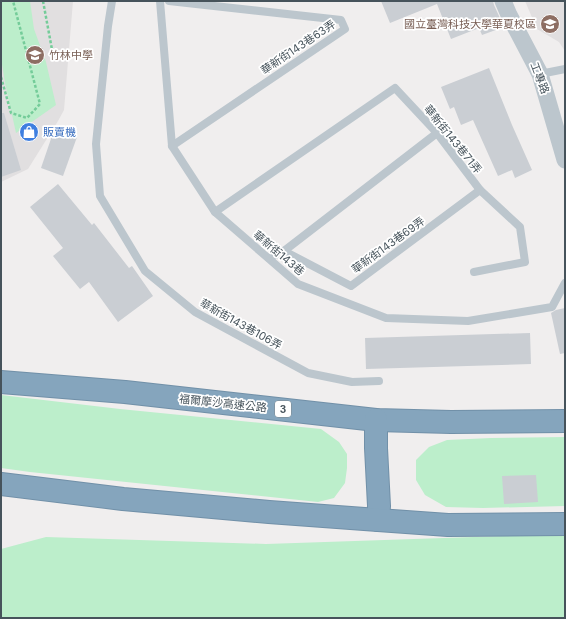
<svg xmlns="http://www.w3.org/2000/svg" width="566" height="619" font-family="Inter,'Noto Sans TC',sans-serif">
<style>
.education{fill:#e1dfe0}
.green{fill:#bceecb}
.building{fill:#caced3}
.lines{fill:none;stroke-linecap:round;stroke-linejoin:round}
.motorway-casing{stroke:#7190a8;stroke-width:24}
.path{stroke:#74cc99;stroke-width:2.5;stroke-dasharray:3 2;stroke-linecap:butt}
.service{stroke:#bcc6cd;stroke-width:8}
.minor{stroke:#bcc6cd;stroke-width:17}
.motorway{stroke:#85a5bd;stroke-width:22}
.labels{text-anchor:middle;stroke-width:3.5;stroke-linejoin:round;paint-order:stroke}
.shield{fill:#fff;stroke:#7e878c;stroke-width:1}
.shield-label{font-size:10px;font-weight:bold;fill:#46535b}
.education-label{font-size:11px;fill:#785e54;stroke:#fff;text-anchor:end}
.street-label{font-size:11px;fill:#46535b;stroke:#fff}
.shop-label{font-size:11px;fill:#366cbe;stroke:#fff;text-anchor:start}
</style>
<rect width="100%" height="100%" fill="#f0eeee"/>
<!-- education -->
<g class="education">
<path d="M1 1H73L64 110 58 121 28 169 1 182Z"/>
<path d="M525 1H565V51L559 42 537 29Z"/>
</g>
<!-- green -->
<g class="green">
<path d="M1 1H30L34 29 46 62 56 105 16 133 5 83 1 58Z"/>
<path d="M1 395 120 409 321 429 339 442 347 454V468L345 483 334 498 318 502 30 472 1 468Z"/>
<path d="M565 437V506L483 508 446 507 425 495 416 480V460L429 447 447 440 491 438Z"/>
<path d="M565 534V618H1V549L46 537 266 544Z"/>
</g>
<!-- building -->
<g class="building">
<path d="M381 1H493L494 5 504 27 482 35 479 28 451 39 437 4 390 23Z"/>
<path d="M489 68 512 125 532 170 515 178 512 170 498 176 473 120 461 125 454 107 450 109 441 87Z"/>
<path d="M1 113H4L21 170 1 177Z"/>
<path d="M54 130 77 137 63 176 41 168Z"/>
<path d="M58 184 92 225 94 223 129 268 132 266 153 296 118 322 89 282 80 289 53 256 63 248 30 207Z"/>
<path d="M565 308V353L560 354 551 313 556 310Z"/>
<path d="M530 333 531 364 366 369 365 338Z"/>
<path d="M536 475 538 502 504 504 502 476Z"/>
</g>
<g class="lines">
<defs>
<g id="motorway">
<path d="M1 382 125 392 376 420 451 422 565 421"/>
<path d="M376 420V448L379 506 378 520"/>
<path d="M1 484 123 499 269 512 378 520 448 525 565 524"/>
</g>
</defs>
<!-- motorway casing -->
<use href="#motorway" class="motorway-casing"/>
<!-- path -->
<g class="path">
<path d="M43 1 53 55"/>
<path d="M1 77 11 113 27 118 40 104 13 1"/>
</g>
<!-- service -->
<g class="service">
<path d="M112 1 108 26 96 144 100 196 145 271 195 312 308 373 352 382 379 381"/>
<path d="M160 1 172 146 215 212 298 284 386 318 468 321 552 307 565 283"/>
<path d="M169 1 341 20 345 29 172 146"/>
<path d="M540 74 565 69"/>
<path d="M215 212 395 88 437 133 480 190 520 227 525 262 474 272"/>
<path d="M284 251 351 286 480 190"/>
<path d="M269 258 284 251 437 133"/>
</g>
<!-- minor -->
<path class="minor" d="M503 1 509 15 540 74 565 160"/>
<!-- motorway -->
<use href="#motorway" class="motorway"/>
</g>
<!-- icons -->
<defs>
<symbol id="university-disc" viewBox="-11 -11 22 22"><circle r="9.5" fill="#8d6e63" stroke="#fff"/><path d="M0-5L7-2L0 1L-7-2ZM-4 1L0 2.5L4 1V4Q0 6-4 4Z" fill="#fff"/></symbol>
<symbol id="school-disc" viewBox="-11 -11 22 22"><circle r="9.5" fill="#8d6e63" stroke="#fff"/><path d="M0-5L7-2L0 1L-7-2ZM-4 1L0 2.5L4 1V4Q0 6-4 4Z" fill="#fff"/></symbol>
<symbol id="shop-disc" viewBox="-11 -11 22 22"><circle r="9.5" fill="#3f7fe0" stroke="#fff"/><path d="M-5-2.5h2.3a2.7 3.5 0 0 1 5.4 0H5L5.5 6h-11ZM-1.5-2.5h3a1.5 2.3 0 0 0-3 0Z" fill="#fff"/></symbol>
</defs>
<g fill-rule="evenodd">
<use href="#university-disc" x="539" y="13" width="22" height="22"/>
<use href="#school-disc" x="24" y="44" width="22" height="22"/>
<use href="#shop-disc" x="18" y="121" width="22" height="22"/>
</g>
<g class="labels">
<!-- shield labels -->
<rect class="shield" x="275" y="401" width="16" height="16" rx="3"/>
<g class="shield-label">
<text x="283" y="413">3</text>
</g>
<!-- education labels -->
<g class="education-label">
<text x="536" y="28">國立臺灣科技大學華夏校區</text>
<text x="49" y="59" text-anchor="start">竹林中學</text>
</g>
<!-- street labels -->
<g class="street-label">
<text transform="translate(298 47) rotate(-34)" y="4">華新街143巷63弄</text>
<text transform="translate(540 78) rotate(69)" y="4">工專路</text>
<text transform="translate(453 139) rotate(51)" y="4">華新街143巷71弄</text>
<text transform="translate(388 245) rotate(-36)" y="4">華新街143巷69弄</text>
<text transform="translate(279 253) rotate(40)" y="4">華新街143巷</text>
<text transform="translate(241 324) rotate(29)" y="4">華新街143巷106弄</text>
<text transform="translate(223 403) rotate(6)" y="4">福爾摩沙高速公路</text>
</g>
<!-- shop labels -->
<g class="shop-label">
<text x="43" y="136">販賣機</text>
</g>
</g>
<!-- border -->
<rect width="566" height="619" fill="none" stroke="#46535b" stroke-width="4"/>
</svg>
